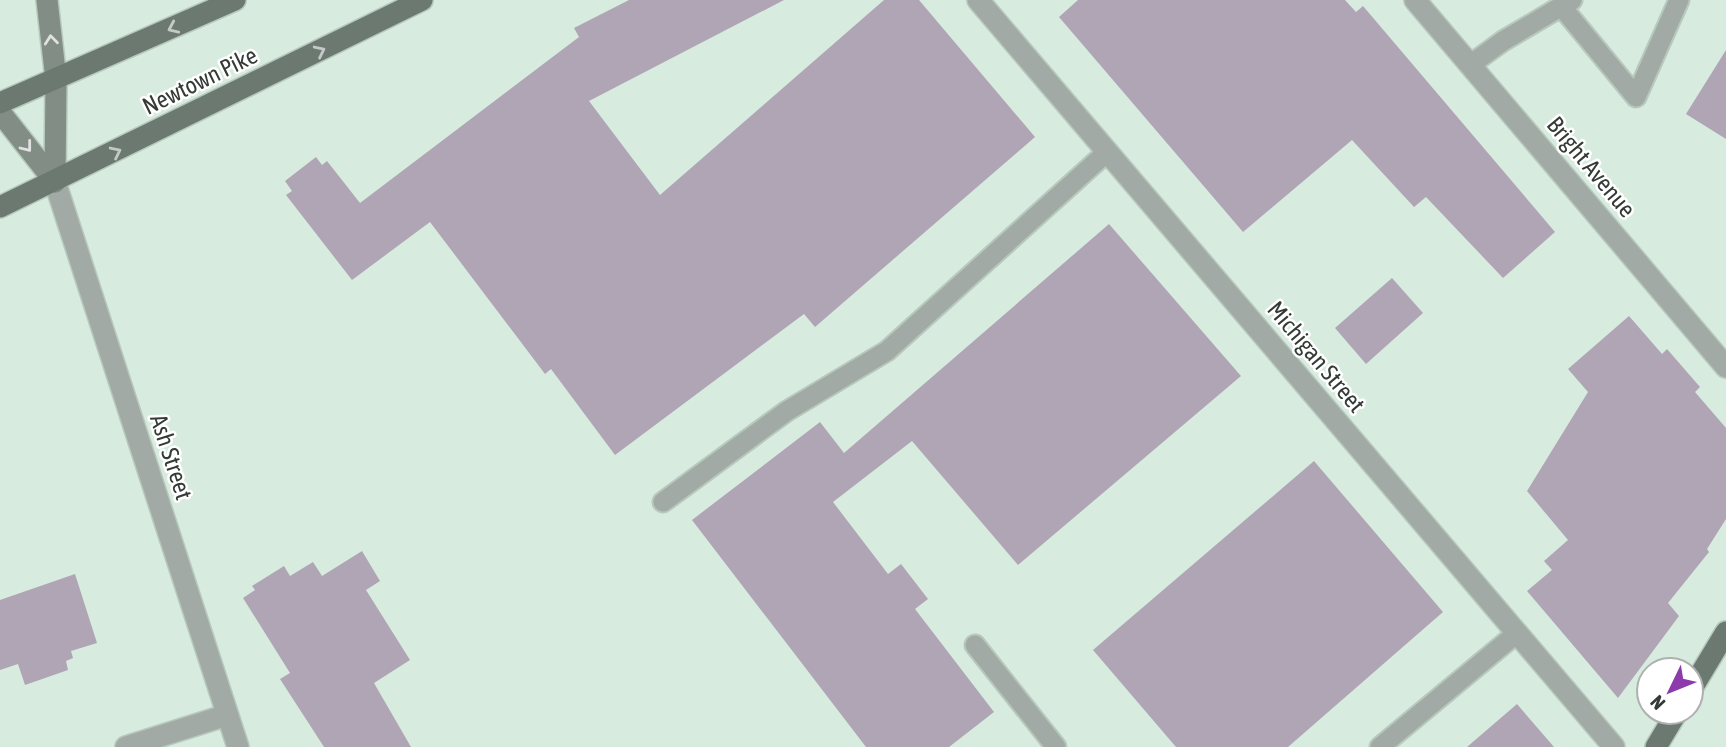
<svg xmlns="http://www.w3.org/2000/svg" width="1726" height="747" font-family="'Asap Condensed',sans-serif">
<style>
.building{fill:#b0a5b4}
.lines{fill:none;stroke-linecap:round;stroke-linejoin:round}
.lane-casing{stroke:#b7c8bd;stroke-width:23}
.street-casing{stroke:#b7c8bd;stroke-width:24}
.secondary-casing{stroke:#b7c8bd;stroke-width:24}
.primary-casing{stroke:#b7c8bd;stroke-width:24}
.lane{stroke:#a2aaa5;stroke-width:19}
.street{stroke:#a2aaa5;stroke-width:21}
.secondary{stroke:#828d86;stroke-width:21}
.primary{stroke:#6b7970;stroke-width:21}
.oneway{stroke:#c4c9c6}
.oneway2{stroke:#e0e2e1}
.labels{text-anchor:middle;stroke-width:5;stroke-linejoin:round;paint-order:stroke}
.street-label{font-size:24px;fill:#343b37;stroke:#fff}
</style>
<rect width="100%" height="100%" fill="#d8ebdf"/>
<!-- building -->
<g class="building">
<path d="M629 0H784L589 101 660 195 884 0H919L1035 137 815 327 804 314 615 455 551 369 545 374 430 222 352 280 286 195 292 191 285 181 316 157 322 165 327 161 360 203 579 37 574 28Z"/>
<path d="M1078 0H1345L1356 12 1363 6 1555 232 1503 278 1426 197 1414 207 1352 140 1243 232 1059 17Z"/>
<path d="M1726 50V139L1686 114Z"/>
<path d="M1109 224 1241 376 1018 565 912 441 833 502 888 574 901 564 928 599 915 609 994 712 949 747H866L692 520 820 422 844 453Z"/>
<path d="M1392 278 1423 313 1366 364 1335 328Z"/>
<path d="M1629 316 1662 354 1667 349 1700 387 1695 392 1726 428V519L1707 549 1709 552 1668 603 1679 616 1618 698 1527 591 1552 570 1544 561 1568 540 1527 491 1588 392 1568 369Z"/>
<path d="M1314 461 1443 612 1288 747H1176L1093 650Z"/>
<path d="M362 551 380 581 366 590 410 660 374 683 411 747H324L280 679 290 673 243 598 255 590 252 586 284 566 290 576 313 562 322 576Z"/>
<path d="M75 574 97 643 71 651 73 658 66 661 68 670 25 685 18 664 0 670V600Z"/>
<path d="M1517 704 1554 747H1467Z"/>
</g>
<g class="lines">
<defs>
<g id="lane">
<path d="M1561 6 1636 97 1679 0"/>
<path d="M1470 65 1503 41 1572 0"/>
<path d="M663 502 787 411 887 351 1107 152"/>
<path d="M975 645 1056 747"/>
<path d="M1380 747 1517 633"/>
</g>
<g id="street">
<path d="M978 0 1614 747"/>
<path d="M1415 0 1726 367"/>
<path d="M55 182 238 747"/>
<path d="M126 747 227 715"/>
</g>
<g id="secondary">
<path d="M47 0 56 80 55 182"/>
<path d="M0 112 55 182"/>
</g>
<g id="primary">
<path d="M0 103 235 0"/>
<path d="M0 207 422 0"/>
<path d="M1691 690 1726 632"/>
<path d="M1656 747 1677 712"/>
</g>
</defs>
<!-- lane casing -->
<use href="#lane" class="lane-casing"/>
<!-- street casing -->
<use href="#street" class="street-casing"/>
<!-- secondary casing -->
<use href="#secondary" class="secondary-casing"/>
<!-- primary casing -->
<use href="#primary" class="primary-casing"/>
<!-- lane -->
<use href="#lane" class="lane"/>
<!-- street -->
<use href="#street" class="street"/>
<!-- secondary -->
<use href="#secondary" class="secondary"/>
<!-- primary -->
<use href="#primary" class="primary"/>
</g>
<!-- one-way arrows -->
<defs><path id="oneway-chevron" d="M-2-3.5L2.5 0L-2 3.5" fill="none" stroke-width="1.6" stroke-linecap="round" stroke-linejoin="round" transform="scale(1.75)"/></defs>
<g class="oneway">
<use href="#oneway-chevron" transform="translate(173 28) rotate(156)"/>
<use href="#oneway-chevron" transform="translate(320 51) rotate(-26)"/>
<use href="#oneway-chevron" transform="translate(116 152) rotate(-26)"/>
</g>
<g class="oneway2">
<use href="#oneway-chevron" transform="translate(51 40) rotate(-96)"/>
<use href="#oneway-chevron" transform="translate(27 147) rotate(52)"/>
</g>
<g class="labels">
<!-- street labels -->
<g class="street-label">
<text transform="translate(200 81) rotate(-26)" y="8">Newtown Pike</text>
<text transform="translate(1591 167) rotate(50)" y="8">Bright Avenue</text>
<text transform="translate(1316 357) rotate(50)" y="8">Michigan Street</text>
<text transform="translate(171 457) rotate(72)" y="8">Ash Street</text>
</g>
</g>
<!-- north arrow -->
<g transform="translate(1670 691) rotate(227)"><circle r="33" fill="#ffffff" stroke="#aeb1af" stroke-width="2"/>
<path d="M0-5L12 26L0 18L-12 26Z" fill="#8d3baa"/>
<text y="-10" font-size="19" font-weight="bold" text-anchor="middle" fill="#343b37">N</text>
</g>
</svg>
